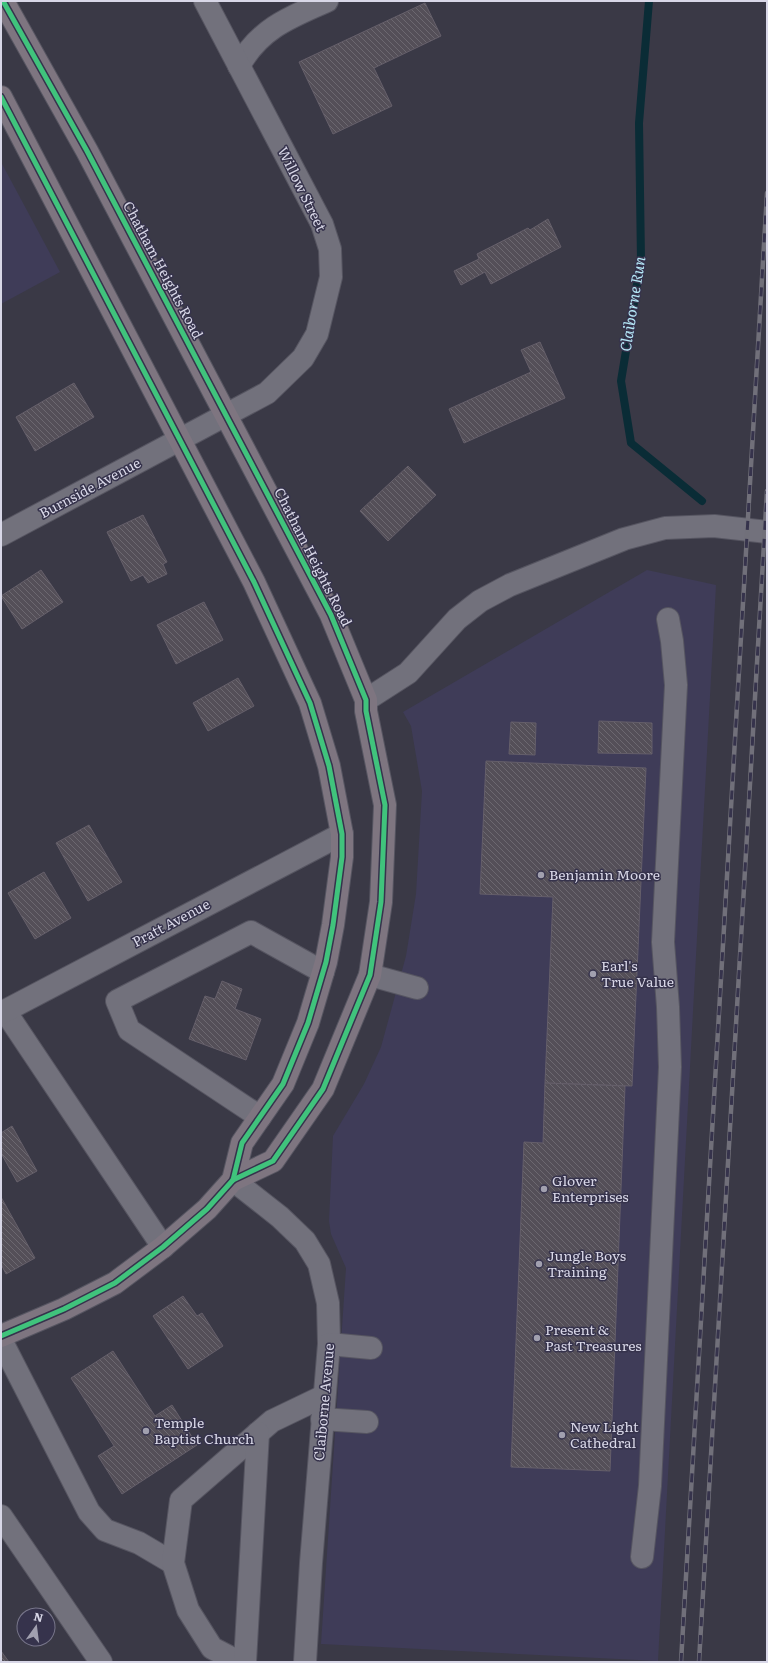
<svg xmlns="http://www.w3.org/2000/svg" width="768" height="1663" font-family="Literata,serif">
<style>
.built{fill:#3f3c58}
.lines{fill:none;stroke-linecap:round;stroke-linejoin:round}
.stream{stroke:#0a2c36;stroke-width:8}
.building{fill:url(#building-back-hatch);stroke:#655f6a}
.minor-casing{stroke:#565561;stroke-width:24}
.major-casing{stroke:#565561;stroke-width:24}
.minor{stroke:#72717c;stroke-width:22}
.major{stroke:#7e7580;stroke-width:22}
.rail-casing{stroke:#71707a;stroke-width:4.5}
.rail{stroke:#36334c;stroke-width:3;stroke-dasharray:9;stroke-linecap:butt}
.cycleway-casing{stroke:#36334c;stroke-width:8}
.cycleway{stroke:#40c37c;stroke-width:5}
.poi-dot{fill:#a1a0af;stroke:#36334c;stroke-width:1.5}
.labels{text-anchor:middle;stroke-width:3;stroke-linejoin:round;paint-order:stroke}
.street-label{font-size:14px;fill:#d8d7e7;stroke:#36334c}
.poi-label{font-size:14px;fill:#d8d7e7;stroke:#36334c;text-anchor:start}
.water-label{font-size:15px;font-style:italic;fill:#b5e8f7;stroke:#36334c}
</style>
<defs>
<pattern id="building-back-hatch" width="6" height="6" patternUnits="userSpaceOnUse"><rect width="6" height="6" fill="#544f58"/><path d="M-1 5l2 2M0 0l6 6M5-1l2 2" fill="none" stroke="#6c6870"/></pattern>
</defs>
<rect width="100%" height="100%" fill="#3a3946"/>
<!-- built -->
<g class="built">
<path d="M1 162 60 272 1 304Z"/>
<path d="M647 570 716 585 658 1661 321 1644 346 1268 331 1234 329 1221 333 1136 364 1084 381 1047 406 956 416 894 422 791 411 726 403 712Z"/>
</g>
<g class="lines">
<!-- stream -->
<path class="stream" d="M649 1 639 123 641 260 621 381 631 443 702 501"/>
</g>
<!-- building -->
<g class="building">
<path d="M425 3 441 36 374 68 392 106 333 134 299 62Z"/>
<path d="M548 219 561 247 491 284 485 272 461 285 454 271 479 259 477 254 528 228 530 230Z"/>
<path d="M540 342 565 398 464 443 449 409 531 372 521 350Z"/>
<path d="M74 383 94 417 35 451 16 417Z"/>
<path d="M408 466 436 495 388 541 360 511Z"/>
<path d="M143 515 167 562 163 564 167 574 148 583 143 575 131 581 107 532Z"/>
<path d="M41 570 63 602 22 629 1 596Z"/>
<path d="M204 602 223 640 176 664 157 625Z"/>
<path d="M238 678 254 706 208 731 193 703Z"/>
<path d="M599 721 652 723V754L598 753Z"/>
<path d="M511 722 536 723 535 755 509 754Z"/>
<path d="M486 761 646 768 632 1086 545 1083 553 897 480 894Z"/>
<path d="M89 825 122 882 88 901 56 843Z"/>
<path d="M44 872 71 918 35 939 8 893Z"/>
<path d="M222 981 242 989 235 1009 261 1019 246 1060 189 1039 205 996 215 999Z"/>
<path d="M545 1083 625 1086 610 1471 511 1467 524 1142 543 1143Z"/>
<path d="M12 1126 37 1171 17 1182 1 1153V1133Z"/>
<path d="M1 1197 35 1258 6 1274 1 1264Z"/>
<path d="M183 1296 197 1316 202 1313 223 1346 188 1369 153 1316Z"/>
<path d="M113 1351 155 1416 172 1405 197 1445 122 1494 98 1456 114 1446 71 1378Z"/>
<path d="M1 1651 9 1662H1Z"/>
</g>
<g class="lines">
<defs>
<g id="minor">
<path d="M239 66C259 29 290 17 327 1"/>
<path d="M1 535 267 393 303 358 317 334 331 277 330 249 322 224 205 1"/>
<path d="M366 700 408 673 457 619 480 601 510 585 624 539 665 528 714 526 767 532"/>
<path d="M370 975 417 988"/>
<path d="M5 1011 163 1247"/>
<path d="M1 1013 342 834"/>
<path d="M260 1117 129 1030 117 1001 251 932 323 972"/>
<path d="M233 1180 280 1217 305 1241 319 1264 328 1303 329 1344 311 1563 305 1662"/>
<path d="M1 1340 89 1512 105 1530 139 1543 173 1563"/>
<path d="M329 1344 371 1348"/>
<path d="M322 1419 367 1422"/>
<path d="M1 1516 101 1662"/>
<path d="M642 1557 650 1486 670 1067 668 1007 663 942 676 685 672 641 668 619"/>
<path d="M239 1662 212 1648 188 1610 173 1563 181 1500 272 1421 324 1396"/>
<path d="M245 1662 258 1433"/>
</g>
<g id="major">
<path d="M1 97 254 582 310 703 329 766 342 834V857L333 925 326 962 308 1023 283 1084 242 1143 233 1180"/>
<path d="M1 1336 64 1309 115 1283 163 1247 207 1209 233 1180 273 1161 323 1089 370 975 381 902 385 805 366 711V700L331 615 87 151 3 1"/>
</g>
</defs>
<!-- minor casing -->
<use href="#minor" class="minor-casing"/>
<!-- major casing -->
<use href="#major" class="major-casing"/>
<!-- minor -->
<use href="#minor" class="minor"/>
<!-- major -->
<use href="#major" class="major"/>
<defs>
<g id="rail">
<path d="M681 1662 767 193"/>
<path d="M699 1662 767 491"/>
</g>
</defs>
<!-- rail casing -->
<use href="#rail" class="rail-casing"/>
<!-- rail -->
<use href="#rail" class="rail"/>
<defs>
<g id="cycleway">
<path d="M1 97 254 582 310 703 329 766 342 834V857L333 925 326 962 308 1023 283 1084 242 1143 233 1180"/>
<path d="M1 1336 64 1309 115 1283 163 1247 207 1209 233 1180 273 1161 323 1089 370 975 381 902 385 805 366 711V700L331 615 87 151 3 1"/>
</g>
</defs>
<!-- cycleway casing -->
<use href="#cycleway" class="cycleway-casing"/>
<!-- cycleway -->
<use href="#cycleway" class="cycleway"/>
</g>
<!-- markers -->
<g class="poi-dot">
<circle cx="541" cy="875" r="4"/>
<circle cx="593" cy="974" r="4"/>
<circle cx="544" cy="1189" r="4"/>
<circle cx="539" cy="1264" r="4"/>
<circle cx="537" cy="1338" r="4"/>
<circle cx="146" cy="1431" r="4"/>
<circle cx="562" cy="1435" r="4"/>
</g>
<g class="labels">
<!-- street labels -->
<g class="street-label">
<text transform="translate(302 189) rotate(64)" y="5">Willow Street</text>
<text transform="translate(163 270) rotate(62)" y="5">Chatham Heights Road</text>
<text transform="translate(90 488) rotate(-28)" y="5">Burnside Avenue</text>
<text transform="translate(313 557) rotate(63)" y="5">Chatham Heights Road</text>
<text transform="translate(171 923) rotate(-28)" y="5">Pratt Avenue</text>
<text transform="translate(324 1402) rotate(-85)" y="5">Claiborne Avenue</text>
</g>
<!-- poi labels -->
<g class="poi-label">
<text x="549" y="880">Benjamin Moore</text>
<text x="601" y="971">Earl's<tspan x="601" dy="16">True Value</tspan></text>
<text x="552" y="1186">Glover<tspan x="552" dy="16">Enterprises</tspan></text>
<text x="547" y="1261">Jungle Boys<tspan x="547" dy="16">Training</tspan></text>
<text x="545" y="1335">Present &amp;<tspan x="545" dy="16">Past Treasures</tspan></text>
<text x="154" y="1428">Temple<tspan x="154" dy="16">Baptist Church</tspan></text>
<text x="570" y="1432">New Light<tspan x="570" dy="16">Cathedral</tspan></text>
</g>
<!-- water labels -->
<g class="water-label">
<text transform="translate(633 304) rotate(-81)" y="5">Claiborne Run</text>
</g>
</g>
<!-- border -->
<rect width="768" height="1663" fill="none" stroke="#d8d7e7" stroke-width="4"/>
<!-- north arrow -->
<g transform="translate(36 1627) rotate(14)"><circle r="19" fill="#36334c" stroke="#77758a"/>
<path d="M0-3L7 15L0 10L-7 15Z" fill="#a1a0af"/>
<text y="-6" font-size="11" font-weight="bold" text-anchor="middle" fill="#d8d7e7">N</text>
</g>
</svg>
